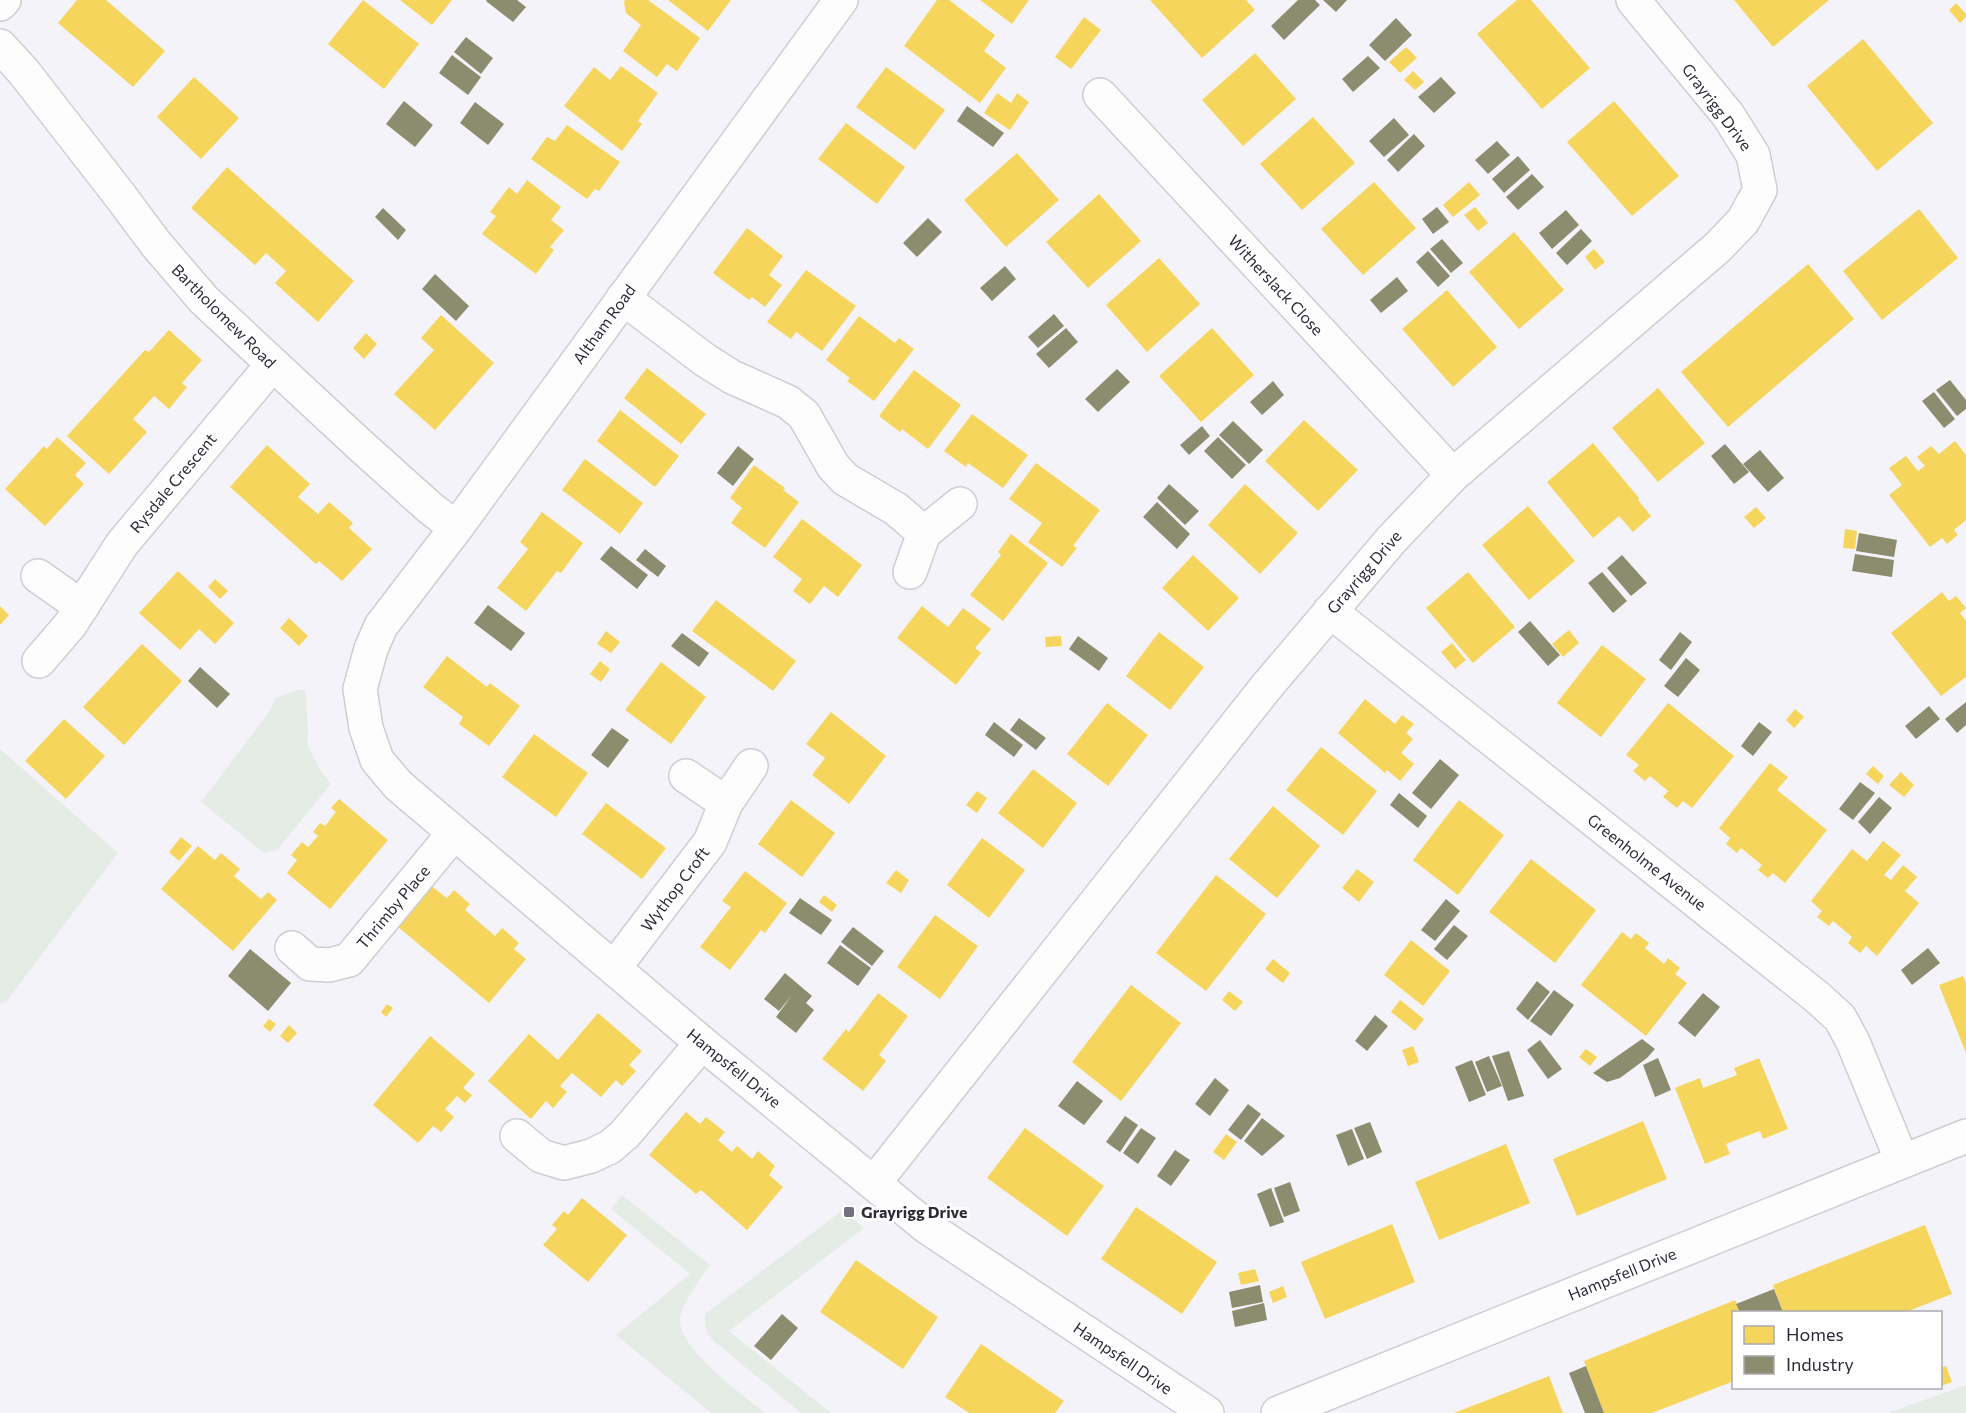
<svg xmlns="http://www.w3.org/2000/svg" width="1966" height="1413" font-family="Commissioner,sans-serif">
<style>
.green{fill:#e5ece6}
.homes{fill:#f6d55c}
.industry{fill:#8c8c6e}
.lines{fill:none;stroke-linecap:round;stroke-linejoin:round}
.street-casing{stroke:#cecdd6;stroke-width:36}
.street{stroke:#fdfdfe;stroke-width:33}
.poi-dot{fill:#73717c;stroke:#fff;stroke-width:2}
.labels{text-anchor:middle;stroke-width:6;stroke-linejoin:round;paint-order:stroke}
.street-label{font-size:16px;fill:#2e2b38;stroke:#fff}
.poi-label{font-size:16px;font-weight:bold;fill:#2e2b38;stroke:#fff;text-anchor:start}
</style>
<rect width="100%" height="100%" fill="#f4f3fa"/>
<!-- green -->
<g class="green">
<path d="M297 690H304L306 694 308 734 307 744 321 771 331 784 277 850 264 853 201 802 268 713 276 698Z"/>
<path d="M0 749 118 853 6 1002 0 1003Z"/>
<path d="M622 1195 710 1265C702 1276 681 1306 680 1318 677 1348 742 1394 765 1413H711L616 1335 690 1274 611 1209Z"/>
<path d="M843 1210 864 1228 729 1331 831 1413H801L715 1342C706 1333 704 1326 705 1314Z"/>
<path d="M1966 1385V1413H1888Z"/>
</g>
<!-- homes -->
<g class="homes">
<path d="M77 0H106L165 51 133 87 58 23Z"/>
<path d="M363 0 419 44 384 89 328 44Z"/>
<path d="M400 0H452L432 25Z"/>
<path d="M625 0H648L700 38 677 71 667 64 657 77 623 51 641 25 626 13 624 2Z"/>
<path d="M668 0H731L708 31Z"/>
<path d="M937 0H949L995 35 984 51 1006 68 980 103 904 46Z"/>
<path d="M980 0H1029L1012 24Z"/>
<path d="M1150 0H1246L1255 10 1202 58Z"/>
<path d="M1517 0H1531L1590 68 1542 109 1477 34Z"/>
<path d="M1734 0H1829L1773 47Z"/>
<path d="M1956 3 1966 14V17L1960 23 1949 10Z"/>
<path d="M1084 17 1101 30 1071 69 1055 57Z"/>
<path d="M1863 39 1933 123 1877 171 1807 86Z"/>
<path d="M1406 47 1417 58 1400 73 1389 62Z"/>
<path d="M1255 53 1296 99 1243 146 1202 100Z"/>
<path d="M621 66 658 93 638 121 642 124 622 151 564 106 594 67 610 80Z"/>
<path d="M886 67 945 110 915 150 856 107Z"/>
<path d="M1413 71 1424 82 1415 90 1404 80Z"/>
<path d="M194 77 239 118 201 159 157 117Z"/>
<path d="M997 93 1011 103 1017 93 1029 102 1010 130 984 113Z"/>
<path d="M1614 101 1679 176 1632 216 1567 142Z"/>
<path d="M1313 117 1355 163 1302 210 1260 164Z"/>
<path d="M846 123 905 167 877 204 818 159Z"/>
<path d="M567 125 620 162 599 191 595 189 587 199 531 159 547 137 555 141Z"/>
<path d="M1017 153 1059 200 1006 247 964 200Z"/>
<path d="M227 167 354 281 318 322 275 283 286 271 275 261 266 253 255 265 191 208Z"/>
<path d="M527 180 561 207 551 220 564 230 550 247 554 250 536 274 482 234 496 216 490 212 509 187 517 194Z"/>
<path d="M1374 182 1416 228 1363 275 1321 229Z"/>
<path d="M1469 182 1480 195 1453 217 1443 205Z"/>
<path d="M1099 194 1141 241 1088 288 1046 242Z"/>
<path d="M1475 207 1488 223 1478 231 1464 215Z"/>
<path d="M1919 209 1958 258 1882 320 1843 271Z"/>
<path d="M747 228 783 256 769 275 782 285 765 307 752 297 749 300 713 273Z"/>
<path d="M1514 232 1564 290 1519 329 1469 272Z"/>
<path d="M1594 249 1605 262 1595 270 1585 257Z"/>
<path d="M1159 258 1200 304 1147 352 1106 305Z"/>
<path d="M1808 264 1854 319 1728 427 1681 372Z"/>
<path d="M806 270 856 306 822 351 796 332 791 339 767 322Z"/>
<path d="M1447 290 1497 347 1453 387 1402 329Z"/>
<path d="M441 315 494 363 435 430 394 394 434 350 421 338Z"/>
<path d="M859 316 895 343 899 338 914 349 874 401 847 381 850 378 826 360Z"/>
<path d="M1212 328 1254 375 1201 422 1159 376Z"/>
<path d="M169 330 202 360 182 383 187 387 169 409 154 396 133 419 147 432 109 474 67 436 145 350 149 352Z"/>
<path d="M366 333 377 344 364 359 353 348Z"/>
<path d="M647 368 706 414 681 444 624 398Z"/>
<path d="M914 370 961 405 928 449 902 429 900 432 879 416Z"/>
<path d="M1658 388 1705 443 1658 482 1612 428Z"/>
<path d="M620 410 679 456 655 487 597 441Z"/>
<path d="M972 414 1028 455 1003 488 968 463 966 467 944 451Z"/>
<path d="M1304 420 1358 470 1318 511 1265 461Z"/>
<path d="M57 437 86 463 75 475 84 484 45 526 5 489 44 446 47 449Z"/>
<path d="M1955 441 1966 455V520L1954 530 1958 535 1947 544 1942 538 1930 547 1889 495 1902 485 1889 468 1906 456 1918 471 1925 466 1917 457 1931 446 1939 454Z"/>
<path d="M1593 443 1639 498 1638 500 1651 516 1633 532 1619 516 1593 538 1547 482Z"/>
<path d="M267 445 310 484 298 497 318 514 329 502 353 523 349 528 372 549 342 581 319 561 316 564 230 487Z"/>
<path d="M585 459 643 503 620 534 562 490Z"/>
<path d="M1036 463 1100 510 1073 546 1077 548 1062 567 1028 542 1042 523 1009 499Z"/>
<path d="M754 465 785 488 783 490 799 502 765 548 731 523 742 508 730 498Z"/>
<path d="M1245 484 1298 533 1260 574 1208 525Z"/>
<path d="M1528 506 1575 561 1529 600 1482 545Z"/>
<path d="M1756 507 1766 518 1754 528 1744 517Z"/>
<path d="M542 512 583 543 561 573 557 571 526 611 497 588 528 549 520 542Z"/>
<path d="M802 519 862 565 838 597 824 586 810 604 793 591 802 579 773 557Z"/>
<path d="M1845 529 1857 531 1855 549 1843 548Z"/>
<path d="M1011 534 1048 563 1003 621 970 595 1001 555 998 552Z"/>
<path d="M1193 555 1239 598 1208 631 1162 588Z"/>
<path d="M178 571 234 623 215 644 199 629 180 650 139 613Z"/>
<path d="M1468 572 1515 627 1473 663 1426 608Z"/>
<path d="M215 579 228 591 220 599 208 587Z"/>
<path d="M1942 592 1949 601 1956 596 1966 608 1960 613 1966 621V677L1941 696 1891 633Z"/>
<path d="M716 600 796 661 773 691 692 631Z"/>
<path d="M0 606 9 615 0 625Z"/>
<path d="M922 606 948 627 963 608 991 629 975 648 981 653 956 685 897 638Z"/>
<path d="M289 618 308 636 299 646 280 628Z"/>
<path d="M1569 630 1579 643 1563 657 1552 644Z"/>
<path d="M606 631 620 642 611 653 597 644Z"/>
<path d="M1159 632 1204 667 1170 710 1126 676Z"/>
<path d="M1061 636 1062 646 1046 647 1045 637Z"/>
<path d="M1452 643 1466 660 1455 669 1441 652Z"/>
<path d="M142 644 182 681 124 745 83 707Z"/>
<path d="M1602 645 1646 679 1601 737 1557 703Z"/>
<path d="M447 656 487 687 490 683 520 706 489 746 459 724 463 717 423 687Z"/>
<path d="M600 661 610 669 601 682 590 674Z"/>
<path d="M661 662 706 697 671 744 625 710Z"/>
<path d="M1365 699 1395 724 1402 715 1414 724 1406 733 1413 739 1401 753 1414 764 1400 781 1387 770 1385 773 1338 733Z"/>
<path d="M1107 703 1148 735 1108 786 1067 754Z"/>
<path d="M1668 703 1734 756 1692 808 1683 801 1677 808 1663 797 1668 791 1650 776 1645 781 1633 771 1639 765 1626 755Z"/>
<path d="M1795 709 1804 717 1794 728 1786 720Z"/>
<path d="M831 712 886 756 849 804 812 775 825 758 806 744Z"/>
<path d="M64 719 105 756 66 799 25 761Z"/>
<path d="M534 734 588 773 556 817 502 777Z"/>
<path d="M1321 747 1377 791 1343 835 1286 790Z"/>
<path d="M1770 763 1788 777 1777 790 1827 830 1785 883 1773 873 1768 878 1758 870 1762 865 1741 848 1737 853 1726 844 1730 838 1719 828Z"/>
<path d="M1873 766 1884 776 1878 784 1866 774Z"/>
<path d="M1033 769 1077 803 1043 848 998 813Z"/>
<path d="M1901 772 1914 785 1904 797 1889 785Z"/>
<path d="M977 791 987 798 977 813 966 805Z"/>
<path d="M339 799 388 840 330 909 287 873 297 860 291 855 302 842 308 847 318 836 313 832 320 823 325 826 336 812 331 808Z"/>
<path d="M791 800 835 833 802 877 758 844Z"/>
<path d="M1459 800 1504 835 1458 895 1413 860Z"/>
<path d="M606 803 666 848 642 879 582 834Z"/>
<path d="M1273 806 1320 846 1277 898 1229 859Z"/>
<path d="M181 837 192 846 179 861 169 852Z"/>
<path d="M982 838 1025 870 989 918 947 885Z"/>
<path d="M1883 841 1901 855 1884 875 1891 880 1903 865 1917 877 1905 891 1919 903 1877 956 1866 946 1860 953 1848 943 1852 937 1833 921 1829 926 1817 917 1822 911 1811 901 1852 849 1867 861Z"/>
<path d="M198 846 215 860 221 853 240 869 234 876 261 899 268 892 277 900 233 951 161 889Z"/>
<path d="M1531 859 1596 910 1555 963 1489 912Z"/>
<path d="M1357 869 1374 882 1359 902 1342 888Z"/>
<path d="M896 870 909 880 901 893 886 883Z"/>
<path d="M745 871 787 903 765 933 761 930 730 970 700 947 731 907 722 901Z"/>
<path d="M1216 875 1266 914 1206 991 1156 953Z"/>
<path d="M430 885 447 898 454 890 470 904 465 910 495 936 502 928 519 943 514 949 526 959 489 1003 397 926Z"/>
<path d="M824 895 837 905 832 912 819 902Z"/>
<path d="M935 915 978 946 940 999 897 967Z"/>
<path d="M1622 932 1631 939 1636 933 1649 943 1645 948 1664 964 1668 958 1680 968 1675 974 1687 983 1646 1036 1581 985Z"/>
<path d="M1411 940 1450 971 1423 1006 1384 975Z"/>
<path d="M1273 959 1290 973 1283 983 1265 969Z"/>
<path d="M1963 976 1966 983V1053L1939 985Z"/>
<path d="M1131 985 1181 1023 1121 1101 1072 1062Z"/>
<path d="M1229 991 1243 1002 1235 1011 1222 1000Z"/>
<path d="M878 993 908 1016 879 1055 886 1061 863 1091 822 1059 846 1029 849 1032Z"/>
<path d="M1400 1000 1424 1019 1415 1031 1391 1012Z"/>
<path d="M387 1004 393 1008 386 1017 381 1012Z"/>
<path d="M598 1013 642 1051 629 1065 636 1071 622 1086 616 1080 601 1097 572 1073 560 1086 567 1092 553 1108 546 1101 531 1119 488 1081 529 1034 558 1060Z"/>
<path d="M269 1019 276 1024 270 1032 263 1026Z"/>
<path d="M289 1025 297 1033 288 1043 280 1036Z"/>
<path d="M430 1036 475 1074 463 1088 472 1095 465 1103 457 1096 445 1109 454 1117 441 1132 433 1126 418 1143 373 1105Z"/>
<path d="M1413 1046 1419 1062 1408 1066 1402 1050Z"/>
<path d="M1586 1049 1597 1057 1590 1066 1579 1057Z"/>
<path d="M1759 1058 1788 1129 1763 1139 1760 1131 1726 1144 1730 1154 1705 1164 1675 1088 1700 1078 1703 1088 1737 1075 1734 1068Z"/>
<path d="M686 1112 700 1124 706 1117 725 1132 718 1140 732 1152 737 1146 752 1159 758 1151 775 1166 769 1175 783 1187 747 1230 701 1190 696 1194 649 1155Z"/>
<path d="M1643 1121 1667 1179 1577 1216 1553 1159Z"/>
<path d="M1025 1128 1104 1186 1067 1236 987 1178Z"/>
<path d="M1226 1134 1237 1142 1224 1160 1213 1152Z"/>
<path d="M1506 1144 1530 1203 1439 1240 1415 1182Z"/>
<path d="M582 1198 627 1235 588 1282 543 1245 557 1229 552 1225 564 1211 568 1215Z"/>
<path d="M1136 1207 1217 1262 1182 1314 1101 1259Z"/>
<path d="M1392 1224 1415 1282 1325 1319 1301 1262Z"/>
<path d="M1925 1225 1952 1294 1906 1312H1783L1773 1285Z"/>
<path d="M856 1260 938 1317 903 1369 820 1312Z"/>
<path d="M1255 1269 1259 1281 1241 1285 1238 1273Z"/>
<path d="M1283 1286 1287 1297 1273 1303 1269 1292Z"/>
<path d="M1735 1300 1740 1312H1734V1381L1652 1413H1604L1584 1361Z"/>
<path d="M981 1344 1064 1401 1055 1413H969L945 1397Z"/>
<path d="M1946 1366 1952 1382 1941 1386V1368Z"/>
<path d="M1549 1376 1563 1413H1454L1503 1394Z"/>
</g>
<!-- industry -->
<g class="industry">
<path d="M487 0H517L526 7 513 22 486 1Z"/>
<path d="M1298 0H1315L1320 5 1284 40 1271 26Z"/>
<path d="M1323 0H1347L1336 12Z"/>
<path d="M1396 18 1412 35 1385 61 1369 45Z"/>
<path d="M466 37 493 58 481 74 454 52Z"/>
<path d="M452 55 481 77 468 95 439 73Z"/>
<path d="M1368 56 1380 68 1353 92 1342 79Z"/>
<path d="M1441 77 1456 93 1434 113 1418 97Z"/>
<path d="M404 101 433 125 415 147 386 124Z"/>
<path d="M475 102 504 124 488 145 460 123Z"/>
<path d="M967 106 1004 133 993 147 957 121Z"/>
<path d="M1394 118 1409 135 1384 157 1369 141Z"/>
<path d="M1414 134 1425 146 1398 172 1387 160Z"/>
<path d="M1497 141 1510 155 1488 174 1475 160Z"/>
<path d="M1518 156 1530 170 1504 193 1492 179Z"/>
<path d="M1532 174 1544 187 1518 210 1506 197Z"/>
<path d="M1437 207 1449 222 1433 234 1422 219Z"/>
<path d="M383 208 406 230 398 240 375 217Z"/>
<path d="M1566 210 1579 225 1552 249 1539 233Z"/>
<path d="M928 218 942 232 917 257 903 243Z"/>
<path d="M1581 229 1592 241 1567 265 1556 253Z"/>
<path d="M1442 239 1463 263 1451 273 1430 249Z"/>
<path d="M1428 251 1450 276 1438 287 1416 262Z"/>
<path d="M1005 266 1016 279 992 301 980 288Z"/>
<path d="M435 274 469 306 456 321 422 289Z"/>
<path d="M1397 277 1408 291 1381 313 1370 300Z"/>
<path d="M1054 314 1064 326 1038 348 1028 337Z"/>
<path d="M1066 328 1078 342 1049 368 1036 354Z"/>
<path d="M1117 369 1130 382 1098 412 1085 399Z"/>
<path d="M1950 380 1966 400V409L1957 416 1936 390Z"/>
<path d="M1273 381 1284 395 1262 415 1250 402Z"/>
<path d="M1934 392 1955 419 1944 428 1922 401Z"/>
<path d="M1233 421 1263 450 1249 464 1219 435Z"/>
<path d="M1202 426 1210 436 1189 455 1180 445Z"/>
<path d="M1218 437 1246 465 1232 479 1204 451Z"/>
<path d="M1725 444 1749 472 1734 484 1711 456Z"/>
<path d="M738 446 754 459 733 486 717 473Z"/>
<path d="M1760 450 1784 478 1768 492 1743 464Z"/>
<path d="M1169 484 1199 511 1185 525 1157 498Z"/>
<path d="M1157 502 1190 534 1177 549 1143 517Z"/>
<path d="M1859 533 1897 540 1894 557 1856 551Z"/>
<path d="M611 546 648 575 637 589 600 559Z"/>
<path d="M645 549 666 566 658 577 636 560Z"/>
<path d="M1855 554 1894 560 1892 577 1852 571Z"/>
<path d="M1622 555 1647 583 1631 596 1607 568Z"/>
<path d="M1602 572 1627 601 1613 613 1588 583Z"/>
<path d="M488 605 525 633 511 651 474 623Z"/>
<path d="M1530 621 1560 655 1548 666 1518 632Z"/>
<path d="M1680 632 1692 642 1671 670 1659 660Z"/>
<path d="M682 633 709 653 699 667 671 646Z"/>
<path d="M1078 636 1108 658 1099 671 1069 649Z"/>
<path d="M1686 658 1700 670 1678 697 1664 686Z"/>
<path d="M200 667 230 694 217 708 188 681Z"/>
<path d="M1966 702V725L1957 733 1945 719Z"/>
<path d="M1929 706 1940 719 1916 739 1905 726Z"/>
<path d="M1019 718 1046 738 1036 750 1010 730Z"/>
<path d="M994 722 1023 745 1014 757 985 735Z"/>
<path d="M1759 722 1772 732 1753 756 1741 746Z"/>
<path d="M612 728 629 740 608 768 591 755Z"/>
<path d="M1440 759 1459 775 1431 809 1412 793Z"/>
<path d="M1860 782 1875 793 1853 820 1839 809Z"/>
<path d="M1399 793 1427 816 1418 828 1390 805Z"/>
<path d="M1879 797 1892 808 1870 834 1858 822Z"/>
<path d="M800 898 832 920 821 935 789 913Z"/>
<path d="M1446 899 1460 911 1435 941 1421 930Z"/>
<path d="M1454 925 1468 936 1447 960 1434 949Z"/>
<path d="M853 927 884 951 872 966 841 942Z"/>
<path d="M840 945 871 968 858 986 827 963Z"/>
<path d="M1928 948 1940 963 1912 985 1901 970Z"/>
<path d="M250 949 291 983 268 1011 228 976Z"/>
<path d="M785 973 812 996 806 1003 814 1010 796 1033 776 1017 792 995 779 1011 764 999Z"/>
<path d="M1537 981 1550 992 1528 1020 1516 1009Z"/>
<path d="M1554 990 1574 1005 1551 1036 1530 1021Z"/>
<path d="M1703 993 1720 1007 1695 1037 1678 1023Z"/>
<path d="M1375 1015 1388 1026 1367 1051 1355 1041Z"/>
<path d="M1642 1039 1655 1049 1647 1058 1620 1078 1607 1082 1593 1073Z"/>
<path d="M1540 1040 1562 1069 1548 1079 1527 1050Z"/>
<path d="M1509 1051 1524 1096 1508 1101 1492 1056Z"/>
<path d="M1489 1056 1502 1086 1487 1092 1475 1062Z"/>
<path d="M1658 1058 1671 1090 1655 1097 1643 1065Z"/>
<path d="M1472 1060 1486 1095 1469 1102 1455 1067Z"/>
<path d="M1215 1078 1229 1090 1210 1116 1195 1104Z"/>
<path d="M1077 1081 1103 1101 1084 1125 1058 1106Z"/>
<path d="M1248 1104 1261 1114 1241 1140 1228 1130Z"/>
<path d="M1125 1116 1138 1125 1120 1152 1106 1142Z"/>
<path d="M1262 1118 1285 1136 1262 1156 1244 1141Z"/>
<path d="M1370 1122 1382 1152 1367 1159 1354 1128Z"/>
<path d="M1141 1128 1156 1138 1138 1164 1123 1153Z"/>
<path d="M1352 1129 1364 1159 1348 1166 1336 1135Z"/>
<path d="M1175 1150 1190 1160 1171 1186 1157 1176Z"/>
<path d="M1290 1182 1300 1211 1284 1217 1274 1188Z"/>
<path d="M1271 1188 1284 1222 1270 1227 1257 1194Z"/>
<path d="M1260 1285 1263 1302 1232 1308 1229 1292Z"/>
<path d="M1774 1289 1783 1312H1740L1736 1304Z"/>
<path d="M1264 1303 1267 1320 1235 1327 1232 1311Z"/>
<path d="M782 1314 798 1328 771 1360 754 1346Z"/>
<path d="M1586 1366 1604 1413H1585L1569 1373Z"/>
</g>
<g class="lines">
<defs>
<g id="street">
<path d="M841 0 456 528 381 626 371 649 360 689 366 728 377 760 398 785 702 1043 927 1227 1207 1413"/>
<path d="M0 4 4 0"/>
<path d="M0 46 23 71 118 193 156 244 204 300 360 445 429 507 456 528"/>
<path d="M1100 95 1453 475"/>
<path d="M623 298 705 360 732 377 788 402 804 415 833 466 845 479 896 509 924 533 910 572"/>
<path d="M924 533 960 504"/>
<path d="M38 576 82 607"/>
<path d="M1330 611 1817 997 1840 1018 1853 1042 1902 1161"/>
<path d="M39 661 70 625 122 544 272 365"/>
<path d="M686 776 726 803"/>
<path d="M292 948 310 964 329 965 349 960 454 833"/>
<path d="M614 968 710 842 726 803 751 766"/>
<path d="M517 1136 541 1156 564 1163 591 1156 610 1147 625 1134 702 1043"/>
<path d="M874 1183 1267 686 1392 539 1453 475 1718 247 1743 221 1760 190 1753 155 1728 115 1633 0"/>
<path d="M1278 1413 1966 1136"/>
</g>
</defs>
<!-- street casing -->
<use href="#street" class="street-casing"/>
<!-- street -->
<use href="#street" class="street"/>
</g>
<!-- markers -->
<rect class="poi-dot" x="843" y="1206" width="12" height="12" rx="3"/>
<g class="labels">
<!-- street labels -->
<g class="street-label">
<text transform="translate(1717 107) rotate(53)" y="6">Grayrigg Drive</text>
<text transform="translate(1276 285) rotate(47)" y="6">Witherslack Close</text>
<text transform="translate(224 316) rotate(45)" y="6">Bartholomew Road</text>
<text transform="translate(604 324) rotate(-54)" y="6">Altham Road</text>
<text transform="translate(173 483) rotate(-50)" y="6">Rysdale Crescent</text>
<text transform="translate(1364 572) rotate(-49)" y="6">Grayrigg Drive</text>
<text transform="translate(1647 862) rotate(38)" y="6">Greenholme Avenue</text>
<text transform="translate(675 889) rotate(-53)" y="6">Wythop Croft</text>
<text transform="translate(393 907) rotate(-50)" y="6">Thrimby Place</text>
<text transform="translate(734 1068) rotate(39)" y="6">Hampsfell Drive</text>
<text transform="translate(1622 1274) rotate(-22)" y="6">Hampsfell Drive</text>
<text transform="translate(1123 1358) rotate(34)" y="6">Hampsfell Drive</text>
</g>
<!-- poi labels -->
<g class="poi-label">
<text x="861" y="1218">Grayrigg Drive</text>
</g>
</g>
<!-- legend -->
<rect x="1732" y="1311" width="210" height="78" fill="#ffffff" stroke="#abaaaf" stroke-width="1.5"/>
<rect x="1744" y="1326" width="30" height="18" fill="#f6d55c" stroke="#abaaaf" stroke-width="1.5"/>
<text x="1786" y="1341" font-size="18" fill="#2e2b38">Homes</text>
<rect x="1744" y="1356" width="30" height="18" fill="#8c8c6e" stroke="#abaaaf" stroke-width="1.5"/>
<text x="1786" y="1371" font-size="18" fill="#2e2b38">Industry</text>
</svg>
